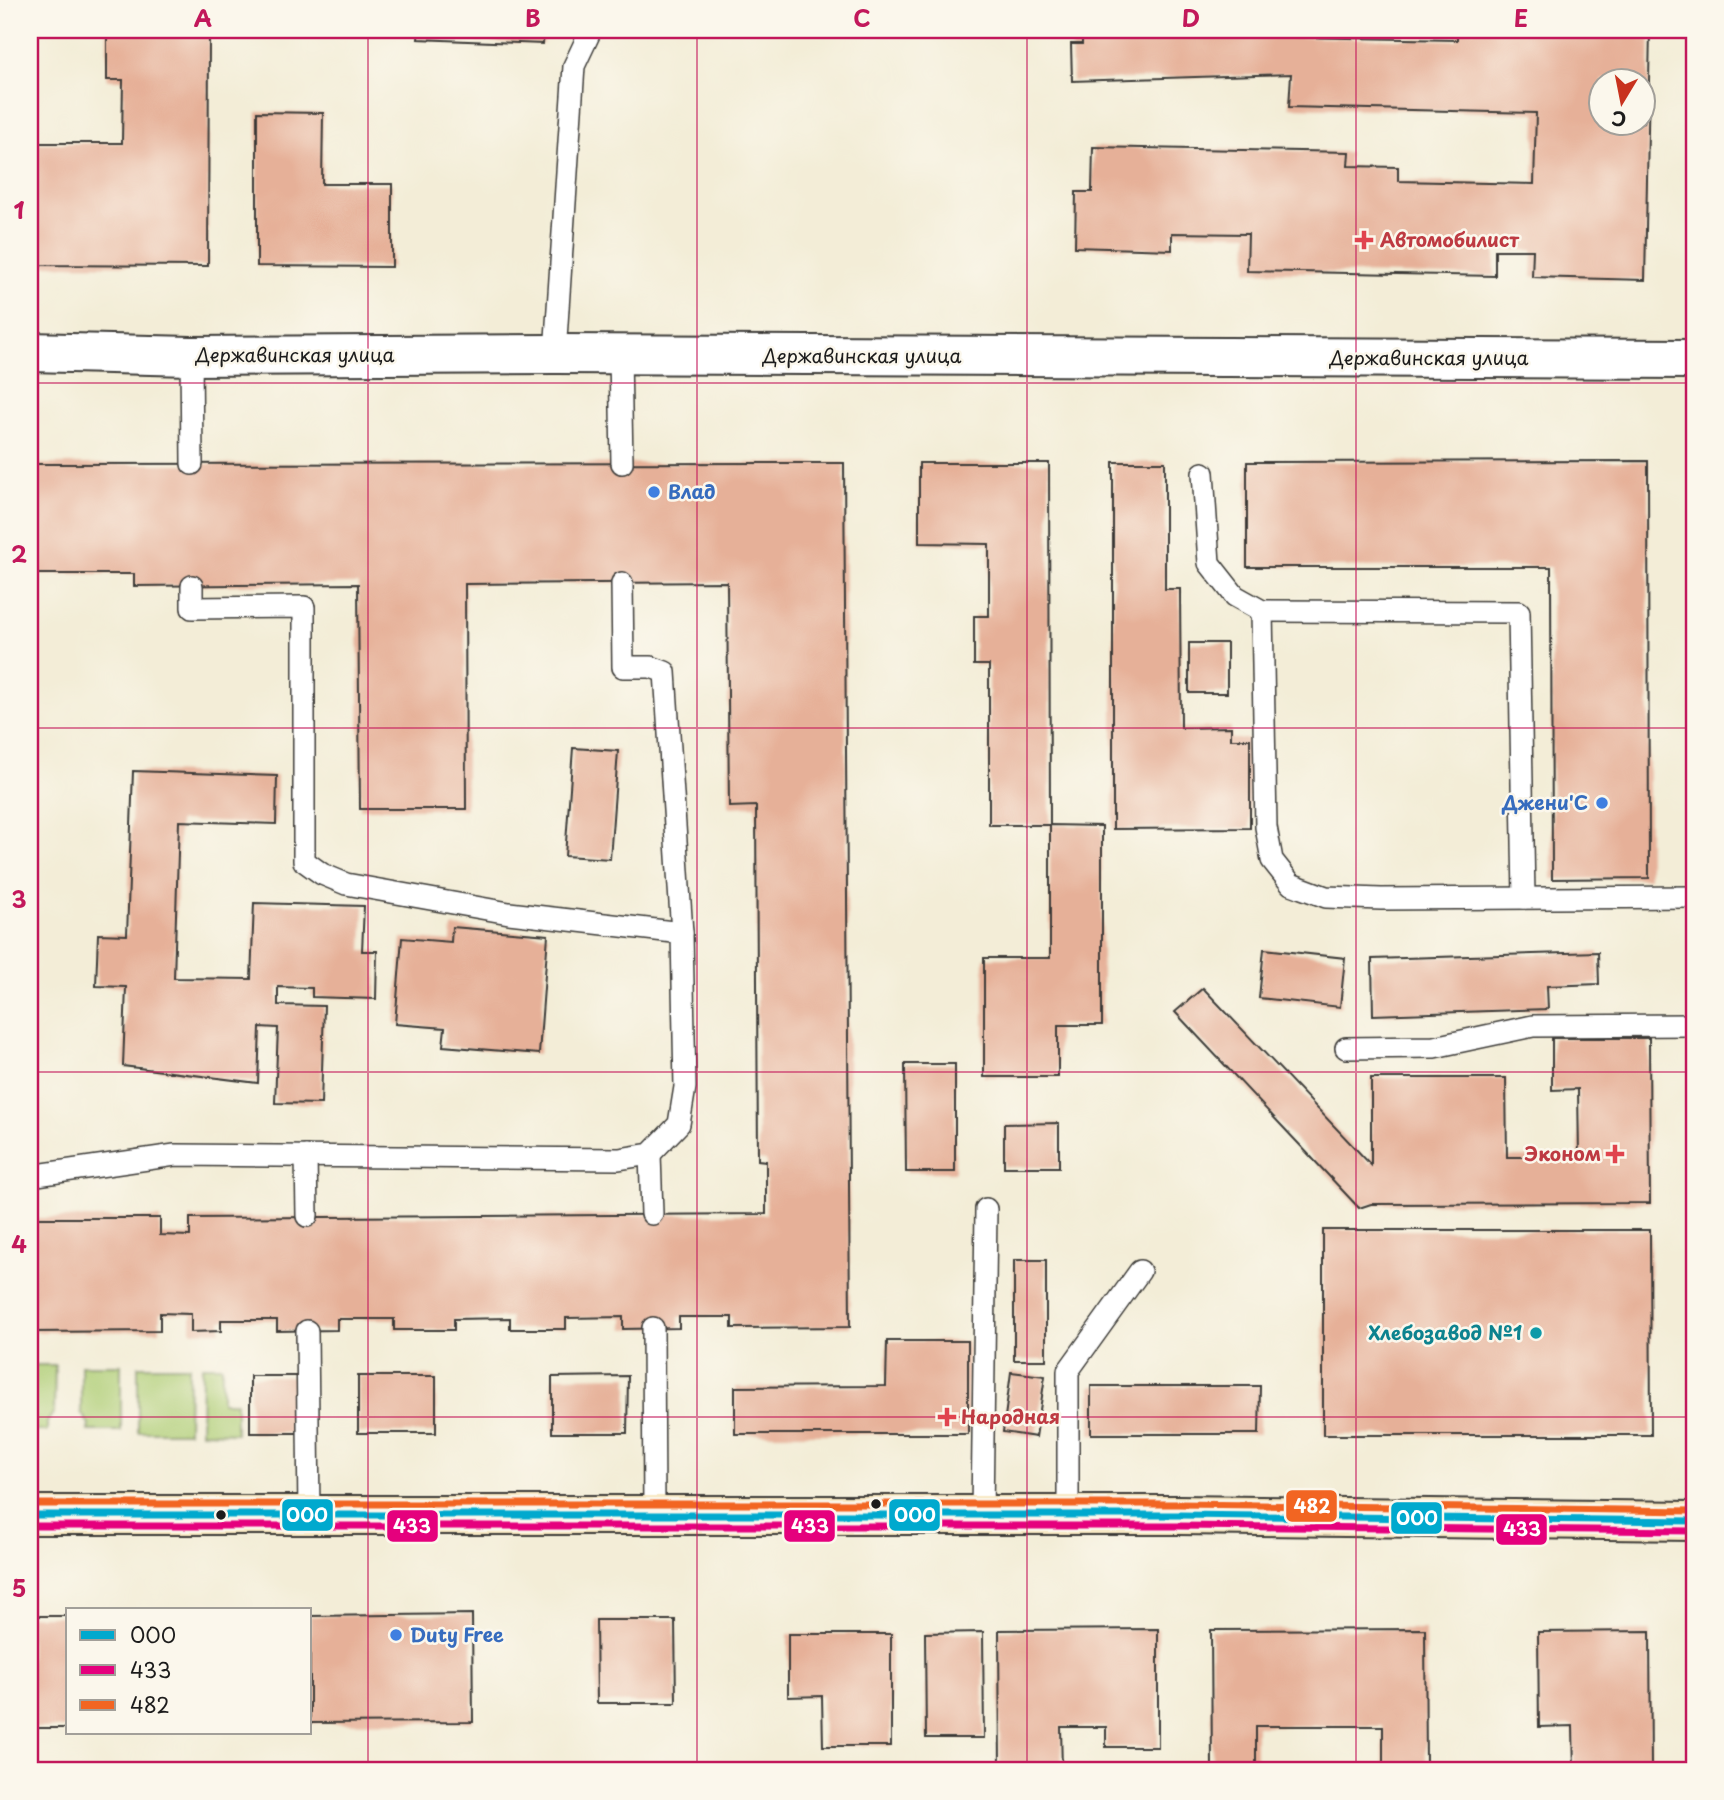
<svg xmlns="http://www.w3.org/2000/svg" width="1724" height="1800" font-family="'Playpen Sans',sans-serif">
<style>
.green{fill:#aecd75;stroke:#657448;stroke-width:2}
.building{fill:#e6b098;fill-rule:evenodd}
.lines{fill:none;stroke-linecap:round;stroke-linejoin:round}
.service-casing{stroke:#3c3b38;stroke-width:24}
.minor-casing{stroke:#3c3b38;stroke-width:42}
.secondary-casing{stroke:#3c3b38;stroke-width:42}
.service{stroke:#fff;stroke-width:21}
.minor{stroke:#fff;stroke-width:38}
.secondary{stroke:#f7e8c3;stroke-width:38}
.bus-1-casing{stroke:#fbf7ec;stroke-width:12}
.bus-2-casing{stroke:#fbf7ec;stroke-width:12}
.bus-3-casing{stroke:#fbf7ec;stroke-width:12}
.bus-1{stroke:#00a9ce;stroke-width:7}
.bus-2{stroke:#e5007d;stroke-width:7}
.bus-3{stroke:#f26522;stroke-width:7}
.grid{fill:none;stroke:#c2185b;stroke-width:2;stroke-opacity:0.55}
.health-dot{fill:#e0444e;stroke:#fbf7ec;stroke-width:2.5}
.shop-dot{fill:#3f7fe0;stroke:#fbf7ec;stroke-width:2.5}
.culture-dot{fill:#0f9aa8;stroke:#fbf7ec;stroke-width:2.5}
.bus-dot{fill:#1c1c1c;stroke:#fbf7ec;stroke-width:2.5}
.labels{text-anchor:middle;stroke-width:5;stroke-linejoin:round;paint-order:stroke}
.health-label{font-size:19px;font-weight:bold;fill:#be3a42;stroke:#fbf7ec;text-anchor:start}
.street-label{font-size:19px;fill:#1c1c1c;stroke:#fbf7ec}
.shop-label{font-size:19px;font-weight:bold;fill:#366cbe;stroke:#fbf7ec;text-anchor:start}
.culture-label{font-size:19px;font-weight:bold;fill:#0d838f;stroke:#fbf7ec;text-anchor:end}
.line-badge{stroke:#fbf7ec;stroke-width:2.5}
.badge-label{font-size:19px;text-anchor:middle;font-weight:bold;fill:#fff}
.neatline{fill:none;stroke:#c2185b;stroke-width:2.5}
.grid-label{font-size:23px;text-anchor:middle;font-weight:bold;fill:#c2185b}
</style>
<rect width="100%" height="100%" fill="#fbf7ec"/>
<filter id="ink" filterUnits="userSpaceOnUse"><feTurbulence type="fractalNoise" baseFrequency=".0143" numOctaves="2"/><feDisplacementMap in="SourceGraphic" scale="14" xChannelSelector="R" yChannelSelector="G"/><feConvolveMatrix kernelMatrix="1 2 1 2 8 2 1 2 1" color-interpolation-filters="sRGB"/></filter>
<filter id="wash" filterUnits="userSpaceOnUse"><feTurbulence type="fractalNoise" baseFrequency=".00686" numOctaves="4" result="noise"/><feDisplacementMap in="SourceGraphic" scale="28" xChannelSelector="R" yChannelSelector="G"/><feGaussianBlur stdDeviation="1.57" result="paint"/><feColorMatrix in="noise" values="0 0 0 0 0 0 0 0 0 0 0 0 0 0 0 0 0 1.4 0 .05"/><feComposite in="paint" operator="in"/></filter>
<g filter="url(#wash)">
<rect width="100%" height="100%" fill="#f3edd7"/>
<!-- green -->
<g class="green">
<path d="M30 1365H55L54 1412 47 1422V1431H30Z"/>
<path d="M81 1365H121V1431H88L89 1425 81 1412Z"/>
<path d="M138 1366H189L188 1432H138Z"/>
<path d="M202 1366H222V1402H236V1433L201 1432Z"/>
</g>
<g id="blocks">
<!-- building -->
<g class="building">
<path d="M107 30H209L208 266 30 265V143H122L123 80H107Z"/>
<path d="M419 30H544L543 44 418 39Z"/>
<path d="M1082 30H1292L1293 37 1457 40V30H1650L1645 280 1532 277 1533 250H1495V276L1247 271 1248 234 1172 233V250L1075 247 1076 192H1092L1093 147 1349 152 1348 166 1398 167V181L1534 184 1536 113 1289 107 1291 74 1072 81 1071 44H1082ZM1602 80H1644V122H1602Z"/>
<path d="M257 112 323 113 322 184H392V267L257 266Z"/>
<path d="M1648 461 1649 878 1552 879 1551 567H1247V462Z"/>
<path d="M1113 462H1165V589H1180L1181 728 1231 727V739H1250V828L1113 829Z"/>
<path d="M844 463 850 1327 732 1328V1317H679V1328L623 1329V1317L566 1318V1329H510V1318L454 1319V1330H394V1319H337V1330L277 1331V1320H221V1331L191 1332V1314L160 1313V1331L30 1332V1218H160V1235L190 1236V1218L766 1214V1161L758 1160 756 806 729 807 727 582 465 584 466 809H360L358 584 134 586V574H30V464Z"/>
<path d="M919 463H1049L1050 825H989V665H974V616H989V544L919 543Z"/>
<rect x="1189" y="643" width="38" height="50"/>
<path d="M573 748 618 751 610 859 565 856Z"/>
<path d="M133 771 277 776 276 824 179 821 174 978 251 979 254 903 364 906 362 951H377L376 999 312 997V988L278 987V1005L324 1006 321 1104 275 1103 278 1028 260 1027 258 1083 123 1066 126 987 96 986 98 934 127 935Z"/>
<path d="M1050 825 1102 826V1025H1058V1077H984V958H1050Z"/>
<path d="M452 927 548 935 539 1054 443 1046 445 1028 395 1024 402 938 451 942Z"/>
<path d="M1264 949 1345 958 1340 1007 1259 998Z"/>
<path d="M1598 952 1599 984 1547 986 1548 1009 1373 1015 1372 959Z"/>
<path d="M1203 988 1371 1165V1078H1506L1507 1157H1579L1578 1089 1552 1090V1038H1649L1650 1203 1371 1204 1359 1208 1175 1012Z"/>
<path d="M905 1064H955V1172H906Z"/>
<path d="M1059 1123V1167H1004V1124Z"/>
<path d="M1323 1230H1650L1651 1435H1323Z"/>
<rect x="1014" y="1260" width="32" height="100"/>
<path d="M887 1341H968V1434H735V1387L886 1386Z"/>
<path d="M1011 1372 1045 1376 1036 1437 1003 1432Z"/>
<rect x="250" y="1376" width="49" height="57"/>
<rect x="358" y="1376" width="78" height="57"/>
<path d="M628 1376 627 1433H552V1377Z"/>
<path d="M1091 1386H1260L1259 1434H1091Z"/>
<path d="M472 1614 473 1722 310 1723V1616Z"/>
<rect x="30" y="1616" width="38" height="112"/>
<path d="M596 1620H675L676 1703H597Z"/>
<path d="M1158 1629V1747H1106V1727H1061L1062 1770H1000L999 1630Z"/>
<path d="M1425 1629 1426 1768H1383V1726H1256V1770H1212L1211 1630Z"/>
<path d="M1650 1631 1651 1770H1574L1573 1726 1539 1727 1538 1632Z"/>
<path d="M983 1632 984 1738H926L925 1633Z"/>
<path d="M788 1634H891V1746H823L822 1696 788 1697Z"/>
</g>
</g>
</g>
<g filter="url(#ink)">
<use href="#blocks" fill-opacity="0" stroke="#3c3b38" stroke-width="2"/>
<g class="lines">
<defs>
<g id="service">
<path d="M555 354 574 66 591 30"/>
<path d="M620 355 622 463"/>
<path d="M191 356 192 464"/>
<path d="M1203 473 1209 563 1235 596 1262 611 1266 827 1272 860 1291 884 1326 897 1381 899 1694 897"/>
<path d="M192 586V608L304 607V861L322 874 346 884 509 913 682 933"/>
<path d="M1262 611 1519 612 1524 898"/>
<path d="M1346 1048 1434 1047 1533 1026 1694 1025"/>
<path d="M650 1154 652 1214"/>
<path d="M306 1156 307 1216"/>
<path d="M30 1176 175 1155 619 1159 650 1154 679 1124 685 1087 682 933 665 672 651 667H623L622 583"/>
<path d="M653 1328 654 1515"/>
<path d="M307 1331 309 1515"/>
<path d="M982 1515 986 1209"/>
<path d="M1068 1515V1371L1140 1271"/>
</g>
<path id="minor" d="M30 352 191 356 555 354 1694 359"/>
<path id="secondary" d="M30 1515H1179L1694 1521"/>
</defs>
<!-- service casing -->
<use href="#service" class="service-casing"/>
<!-- minor casing -->
<use href="#minor" class="minor-casing"/>
<!-- secondary casing -->
<use href="#secondary" class="secondary-casing"/>
<!-- service -->
<use href="#service" class="service"/>
<!-- minor -->
<use href="#minor" class="minor"/>
<!-- secondary -->
<use href="#secondary" class="secondary"/>
<defs>
<path id="bus-1" d="M30 1515H1179L1694 1521"/>
<path id="bus-2" d="M30 1526H1179L1694 1531"/>
<path id="bus-3" d="M30 1504H1179L1694 1511"/>
</defs>
<!-- bus-1 casing -->
<use href="#bus-1" class="bus-1-casing"/>
<!-- bus-2 casing -->
<use href="#bus-2" class="bus-2-casing"/>
<!-- bus-3 casing -->
<use href="#bus-3" class="bus-3-casing"/>
<!-- bus-1 -->
<use href="#bus-1" class="bus-1"/>
<!-- bus-2 -->
<use href="#bus-2" class="bus-2"/>
<!-- bus-3 -->
<use href="#bus-3" class="bus-3"/>
</g>
</g>
<!-- grid -->
<path class="grid" d="M368 30V1770M697 30V1770M1027 30V1770M1356 30V1770M30 383H1694M30 728H1694M30 1072H1694M30 1417H1694"/>
<!-- markers -->
<g class="health-dot">
<path d="M1360.5 229.5h7v7h7v7h-7v7h-7v-7h-7v-7h7z"/>
<path d="M1611.5 1143.5h7v7h7v7h-7v7h-7v-7h-7v-7h7z"/>
<path d="M943.5 1406.5h7v7h7v7h-7v7h-7v-7h-7v-7h7z"/>
</g>
<g class="shop-dot">
<circle cx="654" cy="492" r="7"/>
<circle cx="1602" cy="803" r="7"/>
<circle cx="396" cy="1635" r="7"/>
</g>
<circle class="culture-dot" cx="1536" cy="1333" r="7"/>
<g class="bus-dot">
<circle cx="876" cy="1504" r="6"/>
<circle cx="221" cy="1515" r="6"/>
</g>
<g class="labels">
<!-- health labels -->
<g class="health-label">
<text x="1380" y="247">Автомобилист</text>
<text x="1601" y="1161" text-anchor="end">Эконом</text>
<text x="961" y="1424">Народная</text>
</g>
<!-- street labels -->
<g class="street-label">
<text x="295" y="362">Державинская улица</text>
<text x="862" y="363">Державинская улица</text>
<text x="1429" y="365">Державинская улица</text>
</g>
<!-- shop labels -->
<g class="shop-label">
<text x="668" y="499">Влад</text>
<text x="1588" y="810" text-anchor="end">Джени'С</text>
<text x="410" y="1642">Duty Free</text>
</g>
<!-- culture labels -->
<g class="culture-label">
<text x="1522" y="1340">Хлебозавод №1</text>
</g>
</g>
<g class="line-badge">
<rect x="1285" y="1489" width="53" height="34" rx="7" fill="#f26522"/>
<rect x="281" y="1498" width="53" height="34" rx="7" fill="#00a9ce"/>
<rect x="888" y="1498" width="53" height="34" rx="7" fill="#00a9ce"/>
<rect x="1390" y="1501" width="53" height="34" rx="7" fill="#00a9ce"/>
<rect x="386" y="1509" width="53" height="34" rx="7" fill="#e5007d"/>
<rect x="783" y="1509" width="53" height="34" rx="7" fill="#e5007d"/>
<rect x="1495" y="1513" width="53" height="33" rx="7" fill="#e5007d"/>
</g>
<g class="badge-label">
<text x="1312" y="1513">482</text>
<text x="307" y="1522">000</text>
<text x="915" y="1522">000</text>
<text x="1417" y="1525">000</text>
<text x="412" y="1533">433</text>
<text x="810" y="1533">433</text>
<text x="1522" y="1536">433</text>
</g>
<!-- margin -->
<rect width="1724" height="1800" fill="none" stroke="#fbf7ec" stroke-width="77"/>
<!-- legend -->
<rect x="66" y="1608" width="245" height="126" fill="#fbf7ec" stroke="#a29f99" stroke-width="2"/>
<rect x="80" y="1630" width="35" height="10" fill="#00a9ce" stroke="#a29f99" stroke-width="2"/>
<text x="130" y="1643" font-size="21" fill="#1c1c1c">000</text>
<rect x="80" y="1665" width="35" height="10" fill="#e5007d" stroke="#a29f99" stroke-width="2"/>
<text x="130" y="1678" font-size="21" fill="#1c1c1c">433</text>
<rect x="80" y="1700" width="35" height="10" fill="#f26522" stroke="#a29f99" stroke-width="2"/>
<text x="130" y="1713" font-size="21" fill="#1c1c1c">482</text>
<!-- north arrow -->
<g transform="translate(1622 102) rotate(190)"><circle r="33" fill="#fbf7ec" stroke="#a29f99" stroke-width="2"/>
<path d="M0-5L12 26L0 18L-12 26Z" fill="#c8321e"/>
<text y="-10" font-size="19" font-weight="bold" text-anchor="middle" fill="#1c1c1c">С</text>
</g>
<rect x="38" y="38" width="1648" height="1724" class="neatline"/>
<g class="grid-label">
<text x="203" y="27">A</text>
<text x="533" y="27">B</text>
<text x="862" y="27">C</text>
<text x="1191" y="27">D</text>
<text x="1521" y="27">E</text>
<text x="19" y="219">1</text>
<text x="19" y="563">2</text>
<text x="19" y="908">3</text>
<text x="19" y="1253">4</text>
<text x="19" y="1597">5</text>
</g>
</svg>
